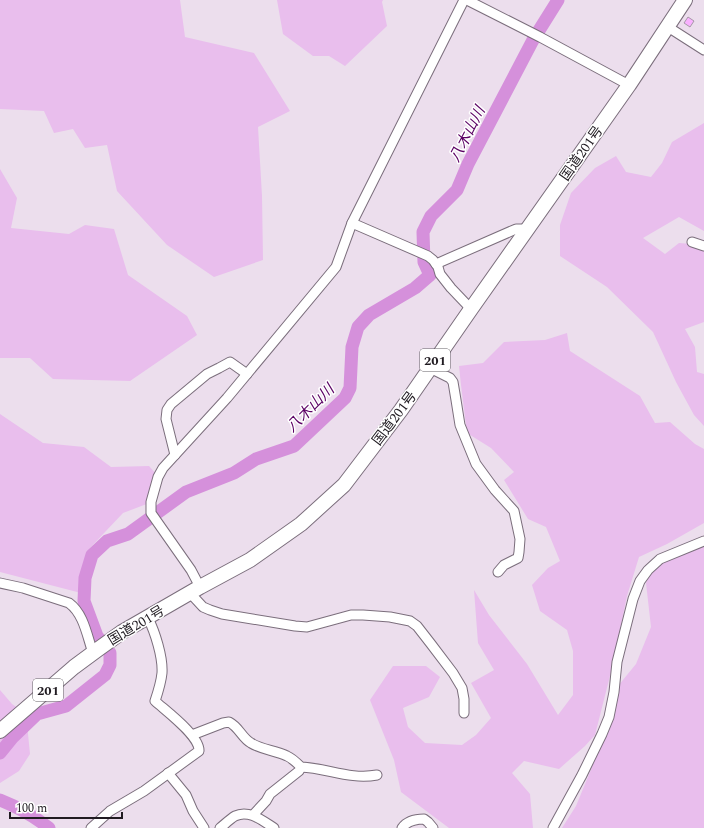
<svg xmlns="http://www.w3.org/2000/svg" width="704" height="828" font-family="Spectral,'Noto Sans JP',serif">
<style>
.green{fill:#e9beed}
.lines{fill:none;stroke-linecap:round;stroke-linejoin:round}
.river{stroke:#d590db;stroke-width:13}
.building{fill:#f9b1ff;stroke:#a799a8}
.minor-casing{stroke:#7b6e7c;stroke-width:11}
.highway-casing{stroke:#7b6e7c;stroke-width:16}
.minor{stroke:#fff;stroke-width:9}
.highway{stroke:#fff;stroke-width:14}
.labels{text-anchor:middle;stroke-width:3;stroke-linejoin:round;paint-order:stroke}
.shield{fill:#fff;stroke:#635f64;stroke-width:1}
.shield-label{font-size:13px;font-weight:bold;fill:#201b21}
.street-label{font-size:14px;fill:#201b21;stroke:#fff}
.water-label{font-size:15px;font-style:italic;fill:#5b0064;stroke:#fff}
</style>
<rect width="100%" height="100%" fill="#ecdeed"/>
<!-- green -->
<g class="green">
<path d="M0 0H180L185 37 254 53 290 111 258 127 262 196 263 260 214 277 167 245 117 191 107 145 85 148 73 129 54 133 44 111 0 109Z"/>
<path d="M277 0H383L382 2 387 26 345 66 329 56H313L283 34Z"/>
<path d="M704 123V231L679 217 643 238 665 254 679 243 704 245V322L685 329 695 347 697 372 704 374V426L694 415 676 382 653 332 607 287 560 256V225L571 193 595 168 616 156 626 172 651 177 662 163 672 142Z"/>
<path d="M0 169 17 198 11 228 69 234 85 225 114 229 128 275 187 316 197 335 130 381 53 379 30 358H0Z"/>
<path d="M567 333 570 351 640 396 655 423 670 422 695 444 704 449V523L667 544 639 557 627 596 612 668 595 735 585 746 559 769 524 761 512 773 530 794 533 828H449L401 792 394 760 370 700 393 666H426L440 677 429 697 403 708 408 727 425 743 462 745 476 735 491 718 471 683 494 670 478 643 474 590 489 615 527 664 558 715 573 695V651L567 630 540 611 532 585 548 568 560 561 546 527 528 519 504 480 514 472 491 448 467 433 461 385 459 366 483 363 504 342 545 340Z"/>
<path d="M0 414 43 443 84 447 111 467 149 466 156 474 152 502 123 513 88 550 81 593 0 572Z"/>
<path d="M704 540V828H562L576 806 592 767 610 717 618 686 636 664 651 627 646 583 656 562Z"/>
<path d="M0 690 12 704 26 714 30 754 19 771 0 783Z"/>
</g>
<g class="lines">
<!-- river -->
<g class="river">
<path d="M0 753 13 737 37 714 66 706 105 675 110 665V653L97 636 84 601 85 578 92 555 107 541 128 534 186 492 234 473 256 459 294 446 345 398 350 388 352 347 358 327 369 315 415 288 430 275 424 262 423 232 431 216 457 190 468 164 533 40 558 0"/>
<path d="M0 800C18 807 34 816 49 828"/>
</g>
</g>
<!-- building -->
<path class="building" d="M688 17 694 21 690 27 684 23Z"/>
<g class="lines">
<defs>
<g id="minor">
<path d="M467 0 540 37 629 85"/>
<path d="M668 27 704 50"/>
<path d="M352 223 428 256 433 260 438 267 440 274 451 288 471 309"/>
<path d="M692 242 704 246"/>
<path d="M436 264 516 229H521L527 230"/>
<path d="M430 368 450 378 453 382 456 400 460 425 476 464 495 490 514 511 520 539 519 552 518 558 504 565 498 572"/>
<path d="M175 455 166 419 167 410 171 404 207 374 219 368 230 362 247 374"/>
<path d="M0 583 23 588 69 603C84 614 87 636 93 653"/>
<path d="M200 587 191 570 151 513V502L158 477 163 468 227 398 336 267 352 223 464 0"/>
<path d="M190 593 203 607 210 610 222 614 295 626 307 627 351 615H363L390 617 410 621 417 626 431 644 453 673 462 688 464 699V713"/>
<path d="M192 735 223 723 229 722C239 727 242 738 251 743 262 750 275 750 287 756 292 758 297 763 301 767 327 768 350 780 377 775"/>
<path d="M168 773 186 795 193 811 204 828"/>
<path d="M253 815 266 801 270 794 299 771 301 767"/>
<path d="M91 828 110 811 144 791 199 751C200 736 166 711 155 701 158 692 161 683 162 673 163 657 155 632 148 618"/>
<path d="M220 828C225 824 230 819 235 816 249 809 263 821 274 828"/>
<path d="M402 828C407 821 416 819 424 819L428 822 433 828"/>
<path d="M553 828 582 775 602 734 609 717 614 692 617 662 633 599 640 581 648 570 660 559 704 541"/>
</g>
<path id="highway" d="M0 731 74 667 97 650 122 632 200 587 250 560 301 524 344 485 401 410 471 309 629 85 685 0"/>
</defs>
<!-- minor casing -->
<use href="#minor" class="minor-casing"/>
<!-- highway casing -->
<use href="#highway" class="highway-casing"/>
<!-- minor -->
<use href="#minor" class="minor"/>
<!-- highway -->
<use href="#highway" class="highway"/>
</g>
<g class="labels">
<!-- shield labels -->
<g class="shield">
<rect x="420" y="349" width="30" height="22" rx="3"/>
<rect x="33" y="679" width="30" height="22" rx="3"/>
</g>
<g class="shield-label">
<text x="435" y="365">201</text>
<text x="48" y="695">201</text>
</g>
<!-- street labels -->
<g class="street-label">
<text transform="translate(581 153) rotate(-55)" y="5">国道201号</text>
<text transform="translate(394 418) rotate(-53)" y="5">国道201号</text>
<text transform="translate(136 625) rotate(-31)" y="5">国道201号</text>
</g>
<!-- water labels -->
<g class="water-label">
<text transform="translate(467 134) rotate(-63)" y="5">八木山川</text>
<text transform="translate(310 408) rotate(-45)" y="5">八木山川</text>
</g>
</g>
<!-- scale -->
<path d="M10 812v6h112v-6" fill="none" stroke="#201b21" stroke-width="2"/>
<text x="16" y="812" font-size="12" fill="#201b21" stroke="#ffffff" stroke-width="3" paint-order="stroke">100 m</text>
</svg>
